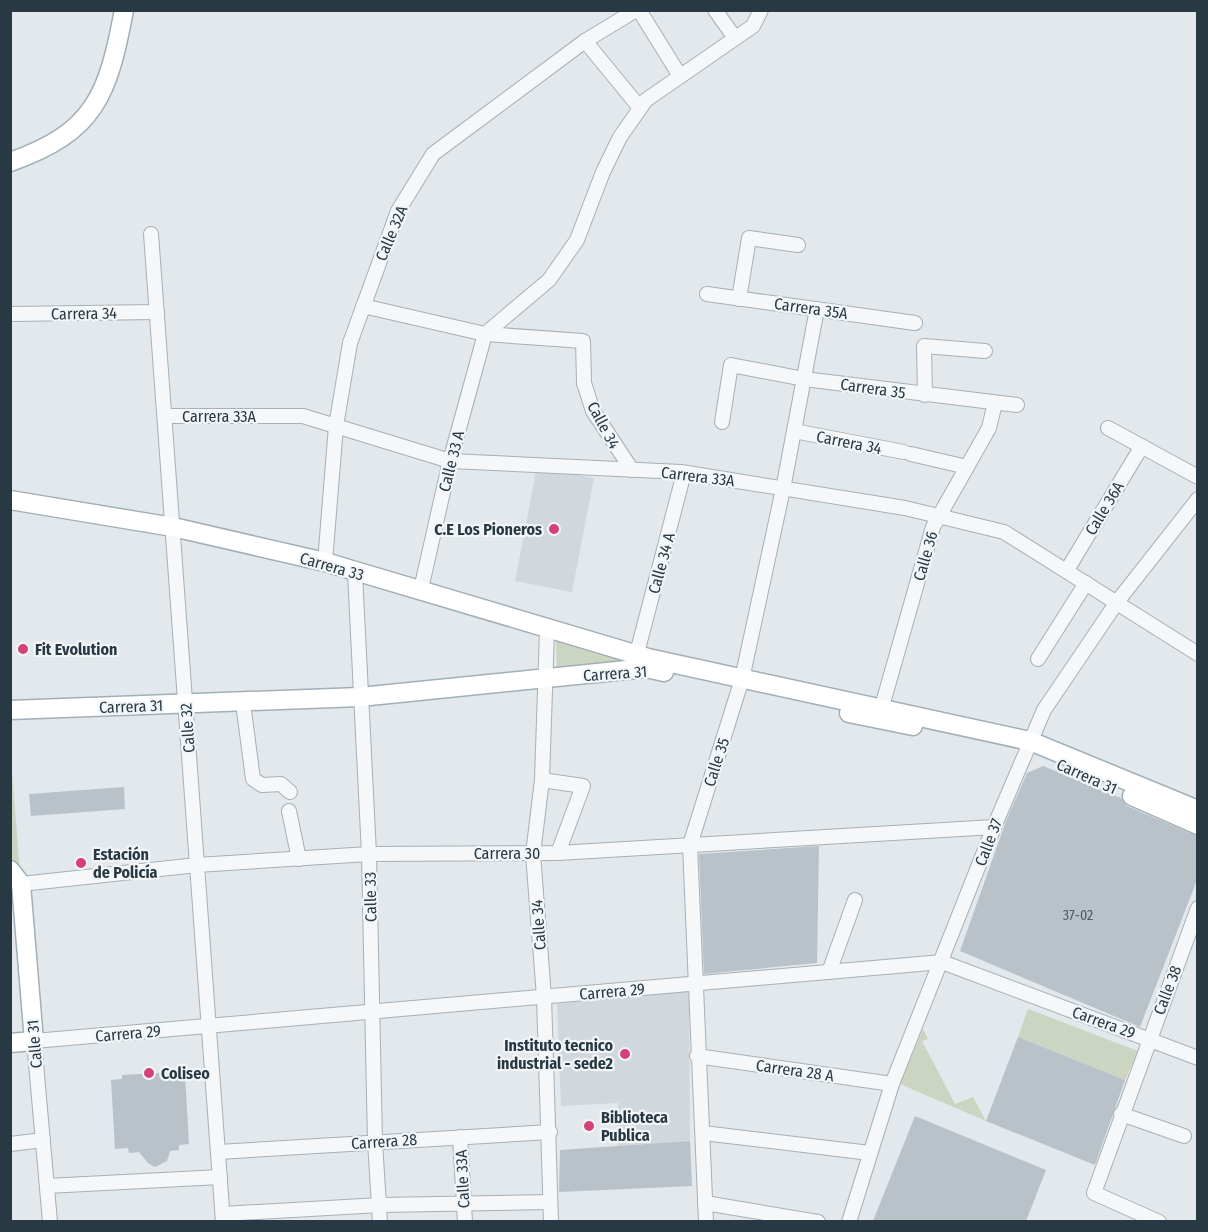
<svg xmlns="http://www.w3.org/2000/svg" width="1208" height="1232" font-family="'Fira Sans Condensed',sans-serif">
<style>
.built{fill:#d0d7dd}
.green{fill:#ccd5c2}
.building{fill:#b9c2c9}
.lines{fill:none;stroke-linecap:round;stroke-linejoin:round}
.minor-casing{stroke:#a7b0b6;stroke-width:16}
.major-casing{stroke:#a0afb8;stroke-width:21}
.minor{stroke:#f5f7f9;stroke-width:14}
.major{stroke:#fff;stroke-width:18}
.poi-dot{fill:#d64079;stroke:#f2f6f8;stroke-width:2}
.labels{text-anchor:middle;stroke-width:4.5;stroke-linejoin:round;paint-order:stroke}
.number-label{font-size:14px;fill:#4d5b65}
.street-label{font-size:16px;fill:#293944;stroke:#f2f6f8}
.poi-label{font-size:16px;font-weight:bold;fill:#293944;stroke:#f2f6f8;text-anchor:start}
</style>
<rect width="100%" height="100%" fill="#e2e8eb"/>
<!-- built -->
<g class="built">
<path d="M537 467 594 478 572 592 515 581Z"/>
<path d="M689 990 690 1141 617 1146 618 1103 561 1106 557 1004Z"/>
</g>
<!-- green -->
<g class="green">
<path d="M556 640 628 662 557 671Z"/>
<path d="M10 748 21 884 11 885H10Z"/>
<path d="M1028 1009 1138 1051 1125 1080 1018 1037Z"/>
<path d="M923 1029 928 1039 922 1041 955 1104 973 1097 986 1121 900 1084Z"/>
</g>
<!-- building -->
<g class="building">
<path d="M1043 766 1121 798 1127 806 1197 836V880L1140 1027 960 951 1006 821 1027 773Z"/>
<path d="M124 787 125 809 31 816 29 794Z"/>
<path d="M819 846 817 963 704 974 699 854Z"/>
<path d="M1018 1037 1125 1080 1095 1165 986 1121Z"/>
<path d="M173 1072 174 1076 185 1075 189 1144 179 1145V1150L170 1151 167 1161 155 1167 148 1163 139 1152 129 1153 128 1148 115 1149 111 1080 122 1079V1075Z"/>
<path d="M915 1116 1046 1170 1026 1221H873Z"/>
<path d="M690 1141 692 1186 559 1192 560 1150Z"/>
</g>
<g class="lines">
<defs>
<g id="minor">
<path d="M639 10 680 76"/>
<path d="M715 10 735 38"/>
<path d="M585 41 640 108"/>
<path d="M151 234 223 1222"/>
<path d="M707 294 915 323"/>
<path d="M739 299 749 238 798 245"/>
<path d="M363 306 485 334 583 341 584 383 593 411 632 470"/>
<path d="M10 314 157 312"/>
<path d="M485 334 549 280 577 240 603 172 620 137 646 100 753 26 761 10"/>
<path d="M925 395 924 346 985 351"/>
<path d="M165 416H303L450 461 681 472 905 508 1004 532 1198 654"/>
<path d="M722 422 731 365 804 379 1017 405"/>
<path d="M1108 428 1198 477"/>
<path d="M794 431 904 452"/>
<path d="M911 454 967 467"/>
<path d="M325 562 336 426 350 343 398 211 433 154 585 41 636 10"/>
<path d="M1067 570 1142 446"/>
<path d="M355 573 369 854 375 1142 380 1222"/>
<path d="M421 589 450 461 485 334"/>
<path d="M547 630 542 780 533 854 544 997 551 1222"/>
<path d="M637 653 684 473"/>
<path d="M1038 659 1086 583"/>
<path d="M243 703 253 779 262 785 281 784 290 792"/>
<path d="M879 717 933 527 989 428 995 403"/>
<path d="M542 780 583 786 558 853"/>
<path d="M289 811 299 859"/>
<path d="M21 884 197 865 369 854 558 853 994 827"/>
<path d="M829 972 855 900"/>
<path d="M697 1056 892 1084"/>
<path d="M1121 1114 1184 1136"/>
<path d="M703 1133 870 1153"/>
<path d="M460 1137 465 1222"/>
<path d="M10 1144 43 1140"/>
<path d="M218 1152 550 1132"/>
<path d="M47 1186 220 1177"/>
<path d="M705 1203 818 1222"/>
<path d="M223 1214 380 1205 550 1202"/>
<path d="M50 1222 34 1041 942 962 1198 1058"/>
<path d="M706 1222 690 845 742 679 783 489 817 309"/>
<path d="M849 1222 892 1084 994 827 1044 710 1117 602 1198 499"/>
<path d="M1159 1222 1094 1193 1198 908"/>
</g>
<g id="major">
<path d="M10 162C96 132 108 94 124 10"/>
<path d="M10 500 173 527 325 562 648 658 1030 741 1198 810"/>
<path d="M10 710 360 697 646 668 664 672"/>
<path d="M849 713 913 726"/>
<path d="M1132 796 1198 825"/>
<path d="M10 870 21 884 34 1041 10 1043"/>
</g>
</defs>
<!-- minor casing -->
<use href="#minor" class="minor-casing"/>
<!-- major casing -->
<use href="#major" class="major-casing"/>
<!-- minor -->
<use href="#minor" class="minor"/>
<!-- major -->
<use href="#major" class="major"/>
</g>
<!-- markers -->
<g class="poi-dot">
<circle cx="554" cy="529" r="6"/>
<circle cx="23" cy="649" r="6"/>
<circle cx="81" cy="863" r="6"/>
<circle cx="625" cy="1054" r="6"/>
<circle cx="149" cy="1073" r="6"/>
<circle cx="589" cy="1126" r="6"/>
</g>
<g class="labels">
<!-- number labels -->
<g class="number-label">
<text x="1078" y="920">37-02</text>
</g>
<!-- street labels -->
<g class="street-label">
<text transform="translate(391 233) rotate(-67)" y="6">Calle 32A</text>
<text transform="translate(811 308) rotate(8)" y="6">Carrera 35A</text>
<text transform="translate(84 313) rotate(-1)" y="6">Carrera 34</text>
<text transform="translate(873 388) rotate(8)" y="6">Carrera 35</text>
<text x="219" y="422">Carrera 33A</text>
<text transform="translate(604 425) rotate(62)" y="6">Calle 34</text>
<text transform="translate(849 442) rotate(11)" y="6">Carrera 34</text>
<text transform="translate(451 461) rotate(-76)" y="6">Calle 33 A</text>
<text transform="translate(698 476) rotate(7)" y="6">Carrera 33A</text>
<text transform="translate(1104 508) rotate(-59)" y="6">Calle 36A</text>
<text transform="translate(925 556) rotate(-74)" y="6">Calle 36</text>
<text transform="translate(661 563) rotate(-75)" y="6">Calle 34 A</text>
<text transform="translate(332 566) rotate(16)" y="6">Carrera 33</text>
<text transform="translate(615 673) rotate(-4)" y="6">Carrera 31</text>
<text transform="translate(131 706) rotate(-2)" y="6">Carrera 31</text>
<text transform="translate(187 728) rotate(-94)" y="6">Calle 32</text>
<text transform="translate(716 762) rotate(-72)" y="6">Calle 35</text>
<text transform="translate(1087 776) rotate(24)" y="6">Carrera 31</text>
<text transform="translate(988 842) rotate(-69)" y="6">Calle 37</text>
<text x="507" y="859">Carrera 30</text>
<text transform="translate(370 897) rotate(-91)" y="6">Calle 33</text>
<text transform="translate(538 925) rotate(-94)" y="6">Calle 34</text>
<text transform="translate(1167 990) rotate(-69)" y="6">Calle 38</text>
<text transform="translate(612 991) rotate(-5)" y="6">Carrera 29</text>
<text transform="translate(1104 1022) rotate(20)" y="6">Carrera 29</text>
<text transform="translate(128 1033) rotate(-5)" y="6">Carrera 29</text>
<text transform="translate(34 1044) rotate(-95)" y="6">Calle 31</text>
<text transform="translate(795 1070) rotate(8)" y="6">Carrera 28 A</text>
<text transform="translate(384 1141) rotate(-4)" y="6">Carrera 28</text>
<text transform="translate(462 1179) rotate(-93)" y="6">Calle 33A</text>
</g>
<!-- poi labels -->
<g class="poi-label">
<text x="542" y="535" text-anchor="end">C.E Los Pioneros</text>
<text x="35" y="655">Fit Evolution</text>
<text x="93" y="860">Estación<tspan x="93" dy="18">de Policía</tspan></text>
<text x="613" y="1051" text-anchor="end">Instituto tecnico<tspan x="613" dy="18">industrial - sede2</tspan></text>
<text x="161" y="1079">Coliseo</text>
<text x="601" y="1123">Biblioteca<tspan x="601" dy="18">Publica</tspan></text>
</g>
</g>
<!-- border -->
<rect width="1208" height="1232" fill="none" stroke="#293944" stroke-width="24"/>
</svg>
